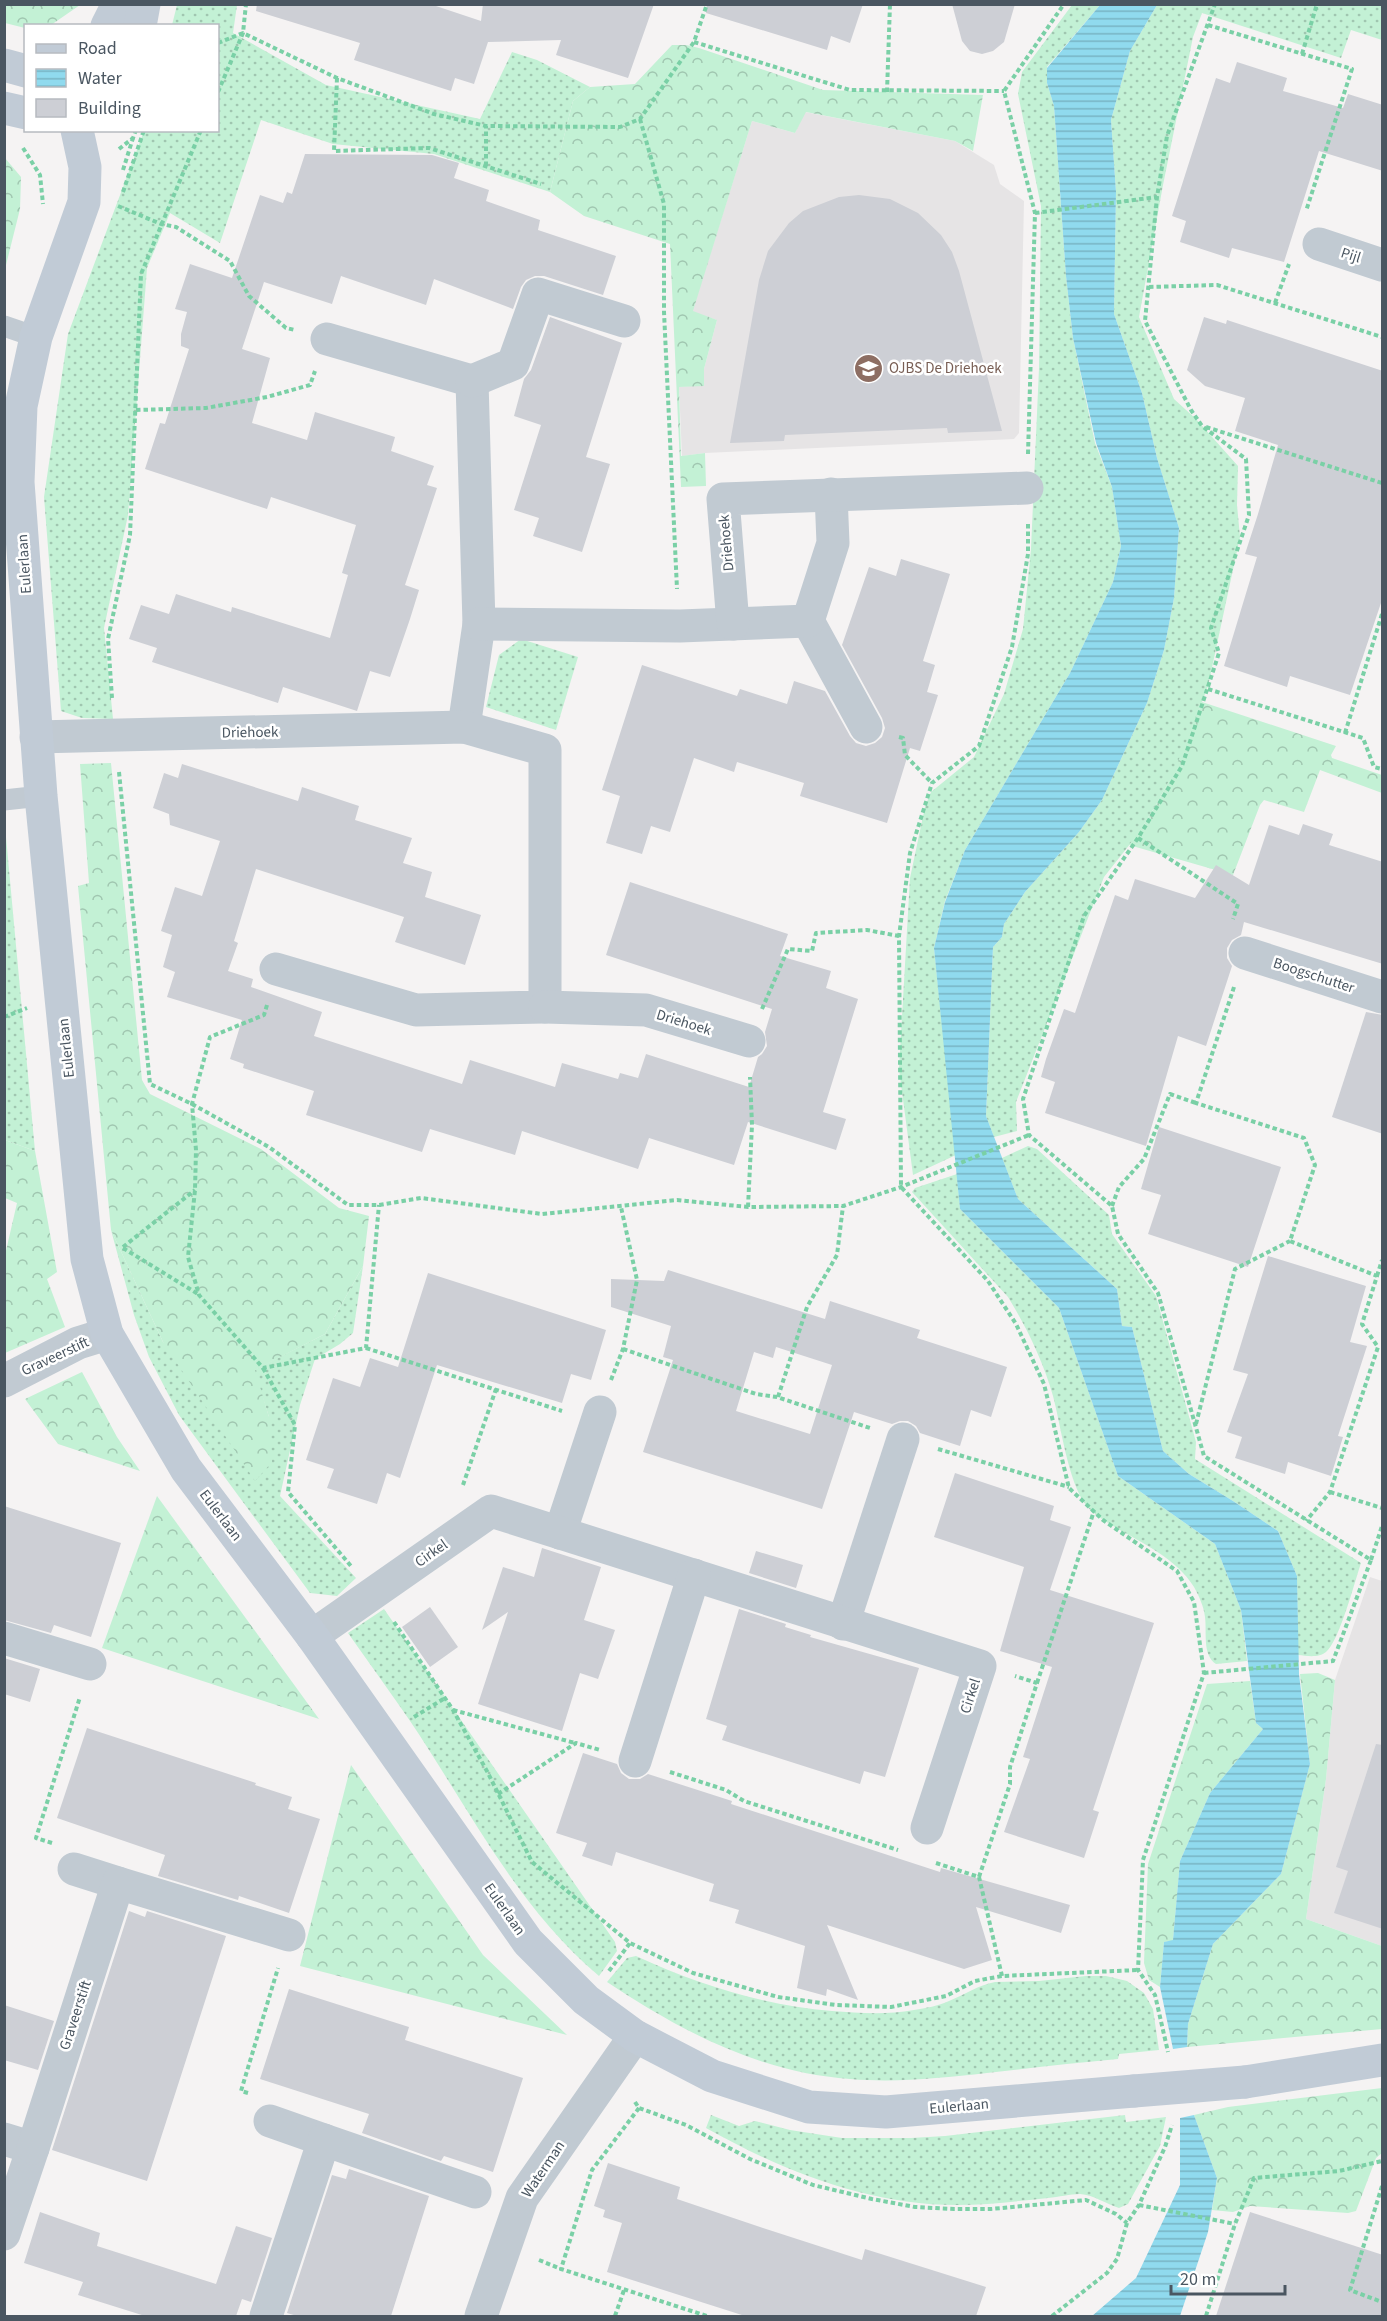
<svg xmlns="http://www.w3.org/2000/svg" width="1387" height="2321" font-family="'Source Sans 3',sans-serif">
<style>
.education{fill:#e6e4e5}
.grass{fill:url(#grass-dots)}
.forest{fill:url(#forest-crowns)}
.water{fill:url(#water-rules)}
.building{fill:#cdcfd5;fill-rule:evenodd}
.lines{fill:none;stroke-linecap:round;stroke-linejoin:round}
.path{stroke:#7ad0a6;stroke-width:4;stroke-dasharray:4.5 3;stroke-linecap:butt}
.lane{stroke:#c1cad2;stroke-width:21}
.street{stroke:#c1cad2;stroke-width:33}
.secondary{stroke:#c1cbd6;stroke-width:33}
.secondary-bridge{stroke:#c1cbd6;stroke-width:33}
.labels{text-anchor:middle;stroke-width:5;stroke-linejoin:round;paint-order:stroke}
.street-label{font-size:15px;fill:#4a5661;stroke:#fff}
.education-label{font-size:15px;fill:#785e54;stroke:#fff;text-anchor:start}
</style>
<defs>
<pattern id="grass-dots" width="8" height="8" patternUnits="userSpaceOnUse" patternTransform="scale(1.5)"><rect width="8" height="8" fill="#c3f1d5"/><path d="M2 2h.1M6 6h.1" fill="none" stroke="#a0c6b0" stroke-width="1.8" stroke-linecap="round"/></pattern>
<pattern id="forest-crowns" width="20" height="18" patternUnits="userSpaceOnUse" patternTransform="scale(1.5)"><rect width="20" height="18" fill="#c3f1d5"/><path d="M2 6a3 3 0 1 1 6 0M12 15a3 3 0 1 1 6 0" fill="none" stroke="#a0c6b0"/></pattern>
<pattern id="water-rules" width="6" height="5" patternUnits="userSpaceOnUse" patternTransform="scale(1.5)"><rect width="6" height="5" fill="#90daee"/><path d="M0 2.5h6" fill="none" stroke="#78b4c4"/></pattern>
</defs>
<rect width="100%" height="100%" fill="#f5f3f3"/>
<!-- education -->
<g class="education">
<path d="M805 112 955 141 994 165 1000 184 1024 201 1019 433 1014 439 705 453 682 456 679 387 704 385V369L717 320 692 312 752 121 795 133Z"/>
<path d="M1370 1577 1382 1581V1946L1306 1919 1326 1779 1335 1680Z"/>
</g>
<!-- grass -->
<g class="grass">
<path d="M177 5H237L233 33 326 85 480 119 512 52 537 60 590 87 573 101 550 192 434 154 333 144 261 120 220 243 170 213 147 268 128 515 104 628 113 719 82 718 61 711 44 497 68 334 144 131 218 130V26L172 25Z"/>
<path d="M1072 5H1100L1047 67V83L1054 106 1066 276 1073 338 1095 443 1112 487 1121 546 1113 582 1070 673 965 850 945 901 934 948 956 1155 913 1175 899 1069 910 878 925 807 931 792 974 757 1004 694 1023 629 1031 549 1039 368 1041 206 1018 94 1022 72Z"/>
<path d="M1157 5H1382V40L1351 30 1341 58 1202 13 1193 37 1163 185 1139 317 1174 399 1196 419 1238 466 1237 505 1240 537 1208 686 1179 763 1157 803 1138 834 1104 877 1016 1102 1017 1131 994 1137 986 1116 993 947 1002 937 1004 924 1025 892 1079 832 1102 800 1147 703 1164 650 1174 598 1179 528 1157 458 1142 393 1114 314 1116 192 1111 120 1130 51Z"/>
<path d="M521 639 578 657 556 730 486 707 499 655Z"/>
<path d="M6 837 35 1151 5 1140 4 838Z"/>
<path d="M1028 1146 1037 1149 1109 1215 1112 1234 1156 1296 1196 1442 1195 1459 1361 1563C1355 1581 1339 1642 1326 1652 1319 1658 1307 1656 1298 1655L1297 1576 1278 1531 1233 1501 1189 1474 1163 1451 1132 1327 1122 1326 1117 1289 1018 1199 1002 1158Z"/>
<path d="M957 1174 960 1209 1059 1308 1118 1476 1215 1544 1241 1610 1247 1661 1216 1664C1202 1655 1207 1632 1205 1617 1204 1607 1199 1596 1194 1587 1176 1558 1143 1544 1115 1527 1105 1521 1094 1515 1086 1505 1068 1482 1061 1426 1053 1396 1043 1361 1027 1328 1008 1297L912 1192 915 1188Z"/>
<path d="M111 1230 163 1342 269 1417 254 1370 325 1334 363 1266 353 1333 340 1344 315 1359 300 1405 280 1496 356 1578 337 1596 310 1593 179 1415 149 1357 134 1315Z"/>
<path d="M384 1609 615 1942 617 1951 599 1976C525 1913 480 1830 429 1750 404 1710 375 1672 348 1633Z"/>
<path d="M636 1956C699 1985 763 2005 832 2011 859 2013 886 2015 914 2010 926 2008 938 2006 949 2001 964 1995 978 1985 995 1982L1039 1981 1086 1976H1106L1127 1981 1144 1993 1153 2009 1159 2050 1119 2054 1118 2059C1074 2063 1031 2068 987 2073 941 2078 896 2083 850 2079 760 2073 681 2031 607 1982L627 1958Z"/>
<path d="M711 2115 739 2126 755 2121 790 2130 842 2138H911L945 2136 1125 2115 1126 2122 1166 2117 1160 2146 1128 2204 1119 2208C1106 2204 1094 2195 1080 2194 1070 2194 1059 2197 1048 2198 1018 2201 988 2205 957 2205 868 2205 783 2171 706 2128Z"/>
</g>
<!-- forest -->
<g class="forest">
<path d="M5 4H80V5L51 25 26 26 25 28 5 23Z"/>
<path d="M672 45H686L699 48 823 90 983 95 973 151 955 141 806 112 795 133 752 121 693 311 717 320 704 369V386L679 387 681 456 705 453 706 486 681 487 670 244 584 216 550 192 573 101 590 87 635 84Z"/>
<path d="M5 158 21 177 20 209 5 269Z"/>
<path d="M1202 702 1336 746 1331 755 1332 758 1382 775V793L1320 770 1304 812 1264 800 1260 805 1233 875 1129 845C1163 802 1183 752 1202 702Z"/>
<path d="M111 763 142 1080 150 1094 261 1149 339 1208 369 1216 363 1266 325 1334 255 1370 269 1417 272 1462 255 1481 163 1342 111 1230 78 886 89 883 80 764Z"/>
<path d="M5 1140 35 1151 57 1272 47 1279 65 1327 5 1353V1255L17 1203 5 1198Z"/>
<path d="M82 1372 117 1437 140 1471 58 1444 25 1399Z"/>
<path d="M157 1496 319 1719 102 1648Z"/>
<path d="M1318 1673 1335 1680 1326 1779 1306 1919 1382 1946V2029L1187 2047 1188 2024 1213 1944 1281 1874 1310 1764 1300 1674Z"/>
<path d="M1250 1681 1256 1723 1263 1729 1210 1793 1180 1861 1173 1941 1164 1942 1160 1987 1149 1980 1144 1963 1148 1864 1207 1684Z"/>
<path d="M351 1765 483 1955 567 2035 300 1966Z"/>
<path d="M1382 2088V2153L1376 2158 1356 2211 1348 2213 1250 2206 1233 2212 1212 2210 1217 2178 1194 2115 1228 2107Z"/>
</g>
<!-- water -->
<g class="water">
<path d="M1100 5H1157L1130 51 1111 120 1116 192 1114 314 1142 393 1157 458 1179 528 1174 598 1164 650 1147 703 1102 800 1079 832 1025 892 1004 924 1002 937 993 947 986 1116 1018 1199 1117 1289 1122 1326 1132 1327 1163 1451 1189 1474 1233 1501 1278 1531 1297 1576 1299 1674 1310 1764 1281 1874 1213 1944 1188 2024 1187 2047 1173 2049 1160 1987 1164 1942 1173 1940 1180 1861 1210 1793 1263 1729 1256 1723 1241 1610 1215 1544 1118 1476 1059 1308 960 1209 934 948 945 902 965 850 1070 673 1113 582 1121 546 1112 487 1096 443 1073 338 1066 276 1054 106 1047 83V68Z"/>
<path d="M1194 2115 1217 2178 1208 2232 1180 2316H1092L1136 2278 1180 2185V2118Z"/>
</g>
<!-- building -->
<g class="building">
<path d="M257 4H430L481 21 483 4H654L628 78 556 55 561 40 488 42 474 84 455 78 451 91 354 60 360 43 256 11Z"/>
<path d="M707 4H863L850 43 831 36 827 50 706 13Z"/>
<path d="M952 4H1015L1004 42 993 51 982 54 970 51 962 41Z"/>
<path d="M1237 62 1287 78 1283 91 1343 108 1348 94 1383 105V171L1319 151 1284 262 1232 248 1229 258 1180 242 1186 221 1172 216 1216 78 1230 83Z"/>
<path d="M305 154 432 155 459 163 454 178 489 190 486 201 540 220 538 230 616 256 603 295 544 276H535L526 280 521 287 513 309 434 279 426 305 341 276 332 304 264 282 242 349 270 358 252 423 307 440 315 412 395 437 391 451 434 466 427 485 437 488 405 585 419 590 410 619 390 677 370 671 357 711 283 687 278 703 152 662 157 648 129 639 141 605 169 614 176 594 231 612 232 607 330 638 348 575 342 573 356 525 271 497 267 509 145 469 160 423 165 424 189 349 181 346V334L187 312 175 309 190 264 232 278 260 195 283 203 287 192 292 194Z"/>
<path d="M859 195 890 199 918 213 941 235 952 252 959 271 1002 431 948 433 947 428 785 435 784 441 730 443 759 280 768 251 789 223 803 211 839 197Z"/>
<path d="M550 317 622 343 586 457 610 464 582 552 533 536 539 518 514 510 541 425 514 416 524 379 531 370Z"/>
<path d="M1204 317 1226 324 1227 320 1383 371V597L1350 695 1290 676 1287 687 1224 666 1257 557 1245 554 1258 514 1278 445 1235 431 1245 398 1205 386 1187 370Z"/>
<path d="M901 559 950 574 923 661 935 665 927 692 938 695 920 751 910 748 887 823 800 796 804 783 737 762 734 772 694 758 670 832 651 826 642 854 606 843 620 796 602 790 642 665 737 696 740 689 787 704 794 681 825 691 850 736 856 743 866 746 875 743 882 737 885 728 882 718 842 645 869 567 896 576Z"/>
<path d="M182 764 298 801 302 787 359 806 355 820 412 838 403 863 432 872 425 897 481 915 465 965 395 942 404 917 256 869 234 941 238 943 228 971 253 979 251 987 322 1012 314 1036 462 1084 470 1060 555 1087 562 1063 618 1079 620 1073 638 1078 646 1054 749 1087 758 1057 762 1054 767 1046 765 1032 772 1009 606 955 630 882 788 934 780 956 831 971 826 988 858 999 823 1112 846 1119 836 1150 748 1122 734 1165 649 1138 638 1169 522 1131 515 1155 430 1129 422 1152 306 1115 314 1091 243 1068 244 1064 230 1059 242 1020 167 997 175 972 163 967 172 935 161 931 175 887 202 896 220 841 170 825 169 814 153 808 164 773 178 778Z"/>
<path d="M1303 824 1333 834 1329 845 1383 862V964L1244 922 1241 935 1232 940 1227 948V958L1232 966 1206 1046 1178 1036 1146 1146 1045 1113 1055 1082 1041 1077 1046 1059 1064 1009 1075 1013 1115 895 1128 900 1135 879 1195 898 1216 865 1249 885 1269 825 1299 835Z"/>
<path d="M1366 1012 1383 1015V1134L1332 1117Z"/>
<path d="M1159 1127 1281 1167 1248 1267 1148 1234 1161 1195 1141 1189Z"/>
<path d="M1268 1256 1366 1286 1350 1342 1367 1346 1338 1436 1343 1437 1331 1476 1288 1462 1285 1474 1235 1458 1242 1437 1227 1432 1248 1374 1233 1370Z"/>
<path d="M668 1270 825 1319 830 1301 920 1330 917 1338 1007 1367 991 1417 971 1410 960 1446 920 1433 916 1426 908 1421H900L892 1424 854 1412 822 1509 643 1452 673 1360 663 1357 671 1326 611 1307V1279L664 1281ZM776 1347 832 1365 810 1434 736 1411 754 1352 773 1358Z"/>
<path d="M428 1273 606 1330 591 1380 571 1374 562 1403 437 1365 400 1478 387 1473 377 1504 327 1488 334 1469 306 1460 333 1378 360 1387 370 1358 398 1367Z"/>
<path d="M955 1473 1054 1506 1050 1520 1071 1527 1050 1590 1154 1623 1093 1810 1099 1812 1084 1858 1004 1832 1030 1759 1023 1757 1052 1667 1000 1651 1024 1567 934 1537Z"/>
<path d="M4 1506 121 1543 91 1637 54 1625 51 1633 4 1620Z"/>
<path d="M542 1548 601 1567 584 1620 615 1630 598 1679 580 1673 562 1731 478 1704 508 1612 482 1630 503 1567 534 1577Z"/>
<path d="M756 1551 803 1565 796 1588 749 1573Z"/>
<path d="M430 1607 458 1647 430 1667 402 1627Z"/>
<path d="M739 1609 786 1624 785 1627 811 1635 810 1637 919 1668 885 1777 864 1771 860 1784 722 1740 727 1726 706 1719Z"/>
<path d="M4 1658 40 1669 30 1702 4 1694Z"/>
<path d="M87 1728 256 1783 255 1785 292 1797 288 1809 320 1819 289 1913 239 1896 238 1900 158 1876 165 1855 57 1818Z"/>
<path d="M1376 1744 1383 1745V1929L1334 1913 1348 1871 1336 1867Z"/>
<path d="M583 1753 617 1764 621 1773 629 1779H640L648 1774 732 1801 731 1804 940 1872 941 1868 1070 1905 1061 1933 976 1907 992 1960 964 1969 827 1925 858 2000 827 1989 826 1996 797 1988 805 1946 735 1923 739 1910 709 1901 714 1884 616 1852 612 1866 582 1856 587 1843 556 1833Z"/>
<path d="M129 1911 145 1917 147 1911 226 1936 147 2181 52 2150Z"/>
<path d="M289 1989 409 2027 405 2040 523 2078 493 2172 444 2156 441 2161 362 2133 369 2114 260 2079Z"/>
<path d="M4 2005 54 2021 38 2070 4 2060Z"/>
<path d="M608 2163 680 2187 677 2199 763 2228 862 2260 865 2249 986 2287 976 2316H745L607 2272 622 2223 603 2217 605 2210 594 2206Z"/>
<path d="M349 2169 429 2196 391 2316H297L287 2313 332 2175 346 2179Z"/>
<path d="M40 2212 100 2233 97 2246 216 2284 236 2226 272 2238 251 2302 242 2299 236 2316H145L78 2295 83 2282 24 2263Z"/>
<path d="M1250 2212 1383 2255V2316H1216Z"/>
</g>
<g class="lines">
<!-- path -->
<g class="path">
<path d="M1208 25 1352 69 1306 211"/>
<path d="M694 42 850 90 1004 91"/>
<path d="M218 43 243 33 337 78 434 114 486 126 620 127 640 119 694 42 707 4"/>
<path d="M1302 54 1317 4"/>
<path d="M337 78 334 151 429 148 541 184"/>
<path d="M218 92 243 33 246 4"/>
<path d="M887 92 890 4"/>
<path d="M640 119 664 204V312L677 589"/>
<path d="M23 148 40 175 43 204"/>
<path d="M119 149 133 138 136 130"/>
<path d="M486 166V126"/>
<path d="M123 170 133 138"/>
<path d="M123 192 144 130"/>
<path d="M118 206 161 224 176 227 230 261 249 296 286 328 295 330"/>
<path d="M1035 213 1157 197"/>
<path d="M1149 287 1217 285 1382 337"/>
<path d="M1275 303 1289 264"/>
<path d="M136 410 206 408 267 397 310 385 315 371"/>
<path d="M1206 427 1382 483"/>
<path d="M1028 454 1035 213 1004 91 1064 4"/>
<path d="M1028 524V554L1012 647 979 746 932 783 910 853 899 936 901 1187 988 1281 1016 1324 1044 1384 1069 1488 1103 1520 1177 1571 1194 1602 1204 1673 1143 1860 1138 1970 1155 1995 1168 2052"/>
<path d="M1208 689 1363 738 1374 767 1382 769"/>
<path d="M112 698 108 639 130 535 141 274 201 130"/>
<path d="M1345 733 1382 614"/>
<path d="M899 737 903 738 905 755 932 783"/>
<path d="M119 772 150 1084 192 1104 269 1147 348 1205H379L421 1198 542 1214 677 1200 748 1207 843 1206 901 1187 1029 1135"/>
<path d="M1138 838 1238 904 1233 919"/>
<path d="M1234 987 1196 1103 1304 1138 1315 1165 1290 1241 1377 1276 1362 1324 1378 1347 1330 1492 1306 1521"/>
<path d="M267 1005 264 1015 210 1037 192 1104 196 1150 195 1190 188 1257 199 1295 263 1368 366 1348 379 1205"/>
<path d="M762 1009 788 949 812 951 816 933 867 930 899 936"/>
<path d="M4 1017 27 1008"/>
<path d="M1112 1206 1119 1187 1144 1159 1170 1094 1196 1103"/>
<path d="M748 1207 752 1125 750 1077"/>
<path d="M123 1247 195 1190"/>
<path d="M123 1248 198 1294"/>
<path d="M1377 1276 1382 1260"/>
<path d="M366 1348 562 1411"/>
<path d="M623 1349 756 1394 777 1397 870 1428"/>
<path d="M263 1368 295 1425 288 1492 351 1566"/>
<path d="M611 1380 623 1349 637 1280 621 1207"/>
<path d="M778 1397 807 1307 837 1255 843 1206"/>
<path d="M1196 1424 1235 1269 1290 1241"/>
<path d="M938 1449 1069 1487"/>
<path d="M463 1485 496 1389"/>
<path d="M1330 1492 1382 1508"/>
<path d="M1371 1560 1382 1526"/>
<path d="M394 1622 453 1710 488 1773 532 1862 630 1943 693 1973 778 1997 836 2005 891 2007 946 1996 975 1981 1002 1976 1138 1970"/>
<path d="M1204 1673 1333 1661 1371 1560 1204 1456 1158 1293 1118 1234 1112 1206 1029 1135 1023 1099 1084 916 1138 838 1182 766 1219 653 1211 628 1249 515 1246 459 1202 426 1191 410 1145 321 1157 197 1167 136 1215 4"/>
<path d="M1037 1683 1094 1511"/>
<path d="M453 1710 575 1743"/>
<path d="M414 1717 445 1698"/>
<path d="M670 1772 726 1790 744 1801 898 1850"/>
<path d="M498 1794 576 1743 600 1750"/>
<path d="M52 1843 36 1838 80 1697"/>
<path d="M936 1863 979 1877 1002 1976"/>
<path d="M979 1877 1010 1784V1767L1037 1683 1015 1676"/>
<path d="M609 1971 630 1943"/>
<path d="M248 2093 241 2091 278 1968"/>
<path d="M635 2102 639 2108 686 2125 750 2159 813 2185 872 2199 915 2207 954 2209H991L1086 2200 1116 2214 1127 2223"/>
<path d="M639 2108 592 2170 561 2269 707 2316"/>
<path d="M1382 2186 1350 2290 1382 2302"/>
<path d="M1139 2205 1235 2224"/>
<path d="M539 2260 561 2269"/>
<path d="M615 2316 624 2290"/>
<path d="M1052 2316 1107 2273 1117 2259 1127 2223 1139 2205 1165 2147 1172 2125"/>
<path d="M1206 2316 1235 2224 1254 2178 1339 2171 1382 2161"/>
</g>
<!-- lane -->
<g class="lane">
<path d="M4 326 36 337"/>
<path d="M4 800 41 796"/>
</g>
<!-- street -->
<g class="street">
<path d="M1319 244 1382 265"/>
<path d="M327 339 472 381 479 624 464 727"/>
<path d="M472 381 513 364 538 294 624 321"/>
<path d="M808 621 866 727"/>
<path d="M479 624 680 626 808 621 833 543 831 494"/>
<path d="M733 624 723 499 1027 488"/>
<path d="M36 737 464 727 545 750V1007L416 1010 276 969"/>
<path d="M1245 953 1382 997"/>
<path d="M545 1007 646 1010 749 1041"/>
<path d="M4 1381 78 1343 107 1334"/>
<path d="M560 1533 600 1412"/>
<path d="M843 1624 903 1439"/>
<path d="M312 1636 491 1511 980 1666 927 1828"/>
<path d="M4 1638 90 1664"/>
<path d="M635 1761 694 1575"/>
<path d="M74 1869 118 1883"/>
<path d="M270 2121 324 2140"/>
<path d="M4 2139 33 2148 4 2234"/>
<path d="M33 2148 118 1883 289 1935"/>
<path d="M266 2316 324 2140 475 2192"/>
<path d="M481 2316 522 2198 635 2036"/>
</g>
<!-- secondary -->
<g class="secondary">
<path d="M107 26 118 4"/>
<path d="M140 26 144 4"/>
<path d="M4 65 26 71"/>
<path d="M4 108 26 113"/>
<path d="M77 130 85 167 84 202 36 337 21 406 18 482 41 796 87 1259 107 1334 186 1469 312 1636 528 1942 586 2000 635 2036 712 2076 809 2107 886 2112 1134 2091"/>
<path d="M1245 2082 1382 2060"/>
</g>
<!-- secondary-bridge -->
<path class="secondary-bridge" d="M1134 2091 1245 2082"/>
</g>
<!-- icons -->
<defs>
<symbol id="school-disc" viewBox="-11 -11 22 22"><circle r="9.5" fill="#8d6e63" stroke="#fff"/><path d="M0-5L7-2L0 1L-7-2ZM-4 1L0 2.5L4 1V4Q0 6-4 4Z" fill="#fff"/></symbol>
</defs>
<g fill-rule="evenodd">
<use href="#school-disc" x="852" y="352" width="33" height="33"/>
</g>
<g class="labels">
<!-- street labels -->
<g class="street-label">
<text transform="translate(1351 255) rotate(18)" y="5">Pijl</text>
<text transform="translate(726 543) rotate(-95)" y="5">Driehoek</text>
<text transform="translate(24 564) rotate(-94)" y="5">Eulerlaan</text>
<text transform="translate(250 732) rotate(-1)" y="5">Driehoek</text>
<text transform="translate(1314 975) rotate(18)" y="5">Boogschutter</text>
<text transform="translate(684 1022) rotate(17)" y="5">Driehoek</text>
<text transform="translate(66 1048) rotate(-96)" y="5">Eulerlaan</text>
<text transform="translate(55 1356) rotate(-25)" y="5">Graveerstift</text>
<text transform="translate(221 1515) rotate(53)" y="5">Eulerlaan</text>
<text transform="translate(431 1553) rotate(-35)" y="5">Cirkel</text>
<text transform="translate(970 1696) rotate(-72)" y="5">Cirkel</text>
<text transform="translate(505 1909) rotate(55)" y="5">Eulerlaan</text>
<text transform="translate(75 2015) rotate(-72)" y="5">Graveerstift</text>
<text transform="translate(959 2106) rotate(-5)" y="5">Eulerlaan</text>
<text transform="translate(543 2169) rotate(-56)" y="5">Waterman</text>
</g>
<!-- education labels -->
<g class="education-label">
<text x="889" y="373">OJBS De Driehoek</text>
</g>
</g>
<!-- border -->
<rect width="1387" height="2321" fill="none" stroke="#4a5661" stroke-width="12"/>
<!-- legend -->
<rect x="24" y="24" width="195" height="108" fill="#ffffff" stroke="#b7bbc0" stroke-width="1.5"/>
<rect x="36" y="44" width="30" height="9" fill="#c1cbd6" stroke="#b7bbc0" stroke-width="1.5"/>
<text x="78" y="54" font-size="18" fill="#4a5661">Road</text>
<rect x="36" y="69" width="30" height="18" fill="url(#water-rules)" stroke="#b7bbc0" stroke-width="1.5"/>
<text x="78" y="84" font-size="18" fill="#4a5661">Water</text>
<rect x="36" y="99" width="30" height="18" fill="#cdcfd5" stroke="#b7bbc0" stroke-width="1.5"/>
<text x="78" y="114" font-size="18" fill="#4a5661">Building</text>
<!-- scale -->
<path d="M1171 2285v9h114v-9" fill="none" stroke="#4a5661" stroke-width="3"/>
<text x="1180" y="2285" font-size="18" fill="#4a5661" stroke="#ffffff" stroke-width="4.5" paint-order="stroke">20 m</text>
</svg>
